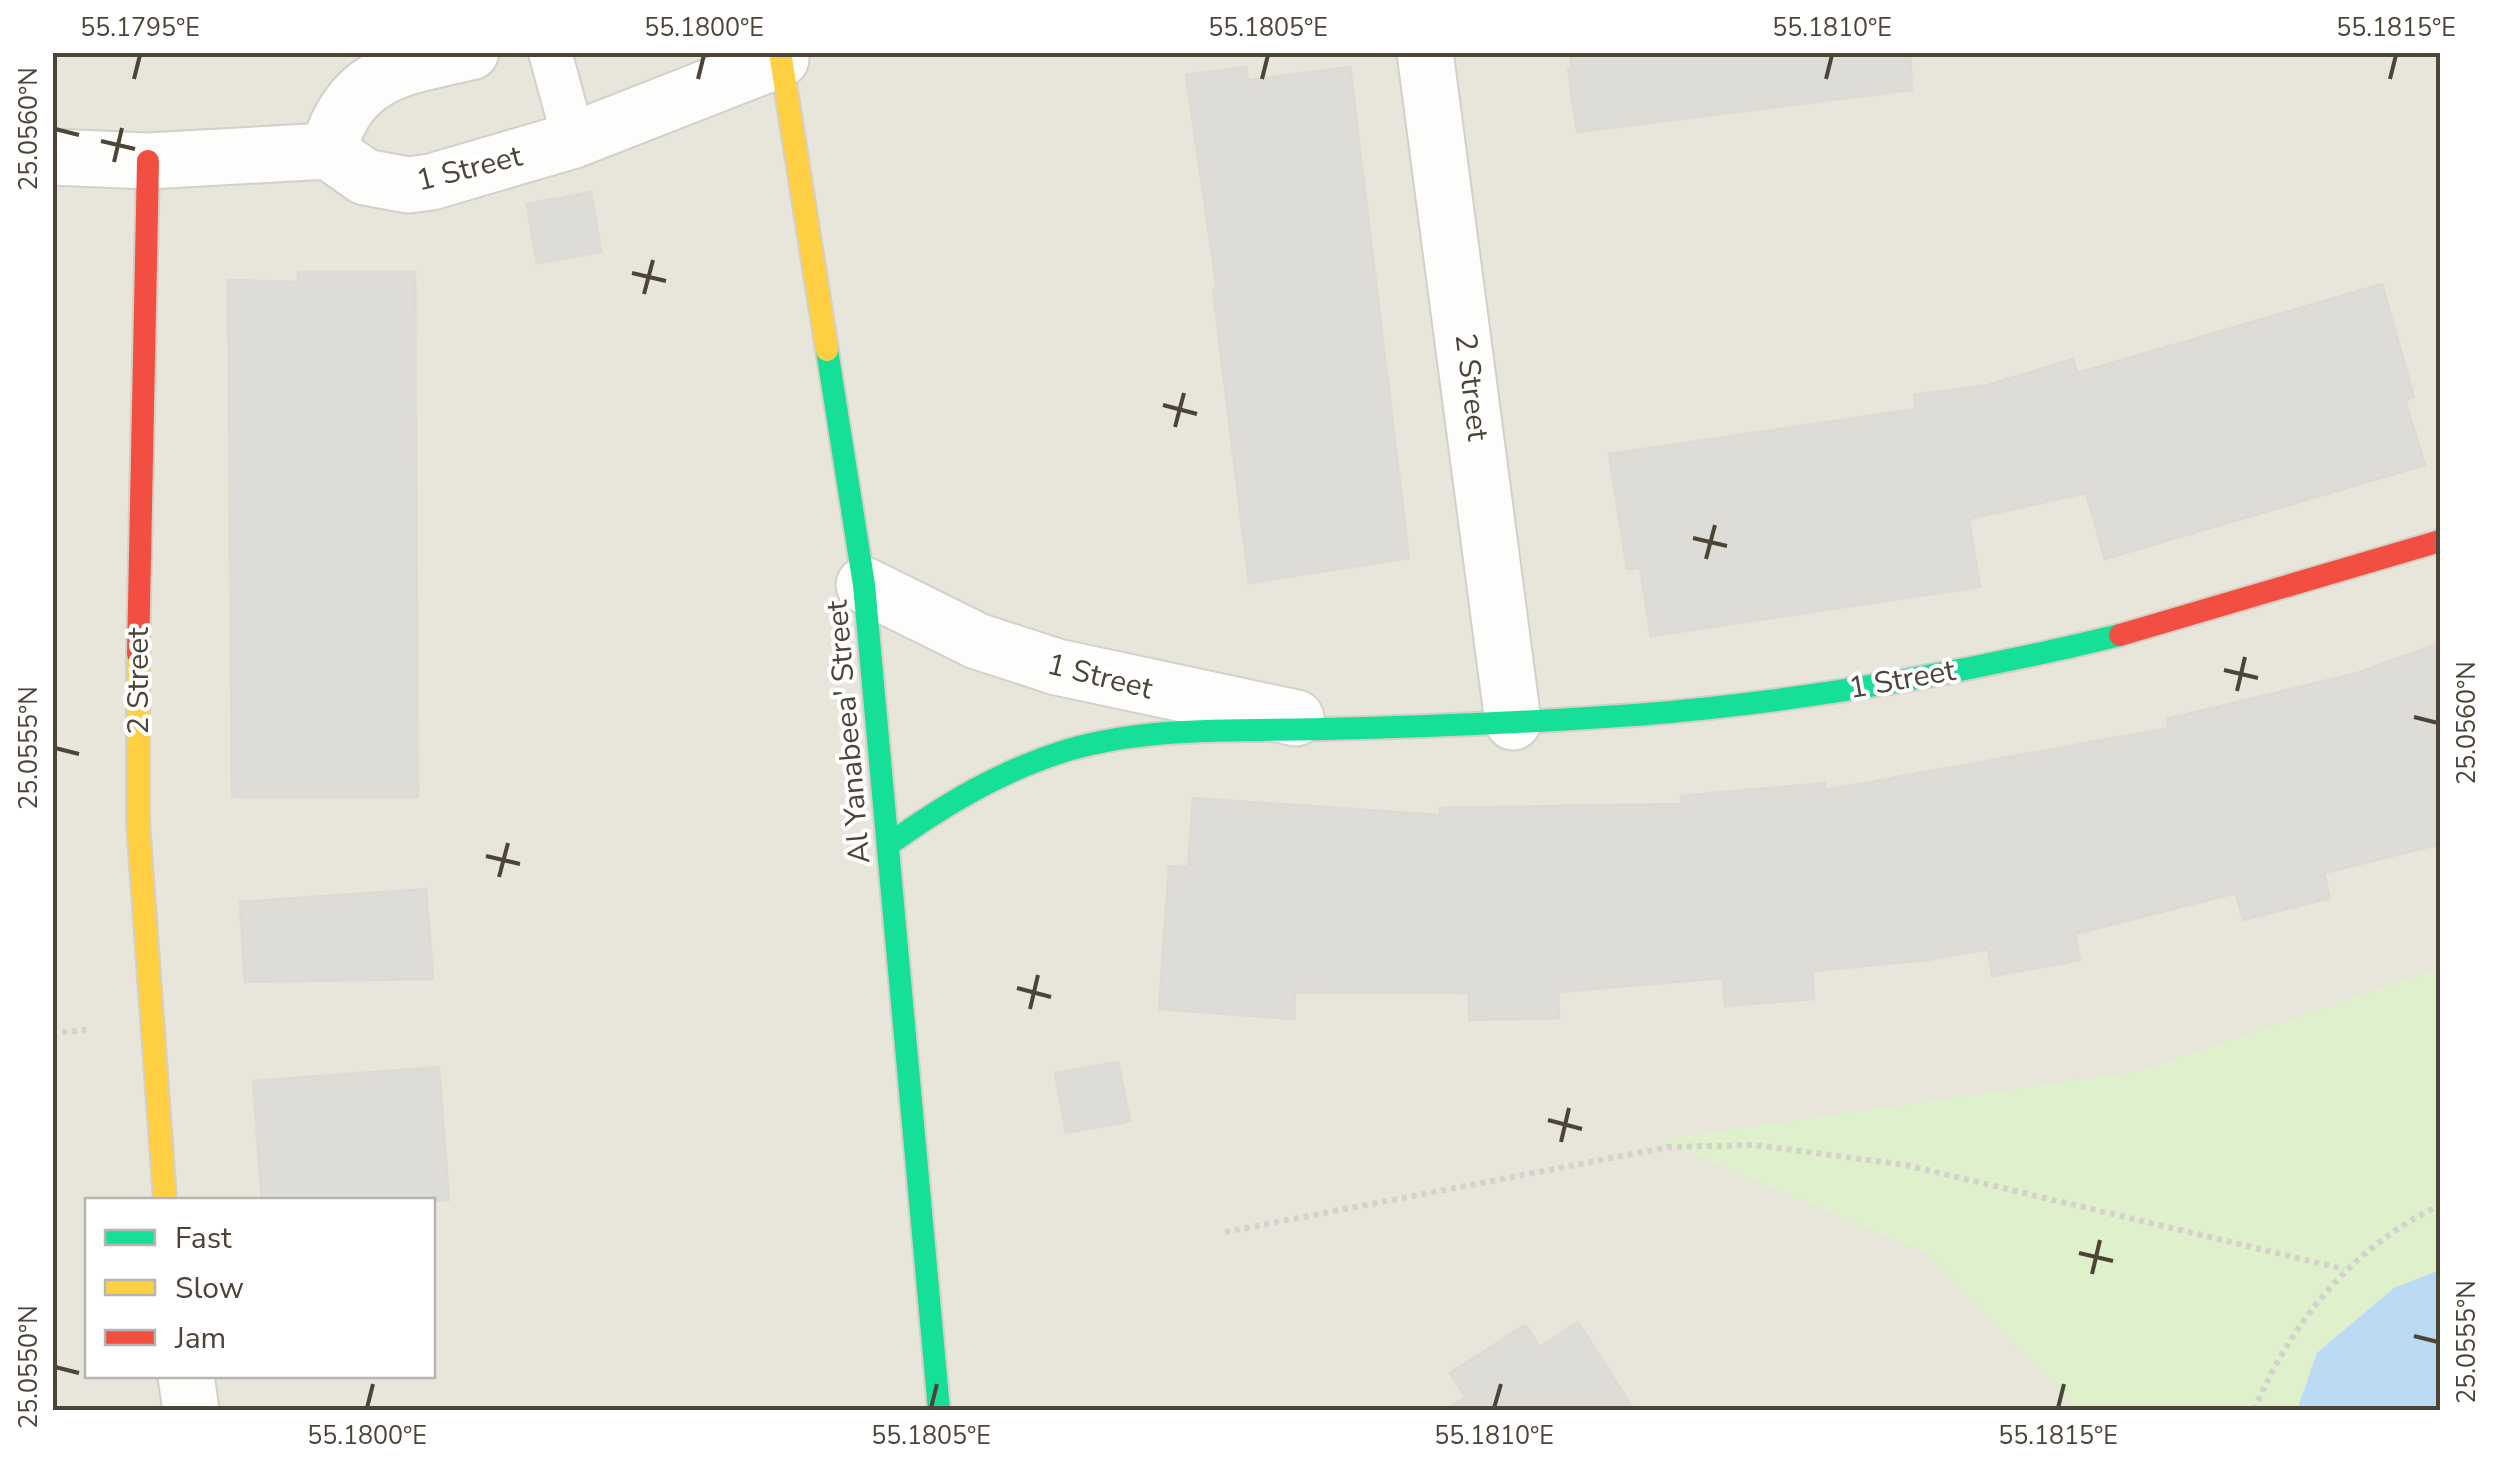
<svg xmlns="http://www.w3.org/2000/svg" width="2493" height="1463" font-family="'Nunito Sans',sans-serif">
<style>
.residential{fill:#e8e5db;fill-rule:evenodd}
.green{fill:#dff0cc}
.water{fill:#bbdaf4}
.building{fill:#dedcd6;stroke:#dcdad3;stroke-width:2.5}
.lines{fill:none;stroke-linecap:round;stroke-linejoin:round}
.lane-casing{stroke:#d2d0cb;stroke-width:46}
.street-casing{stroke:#d2d0cb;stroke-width:59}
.fast-casing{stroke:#d4d1c4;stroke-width:26}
.slow-casing{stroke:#d4d1c4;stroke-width:26}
.jam-casing{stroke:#d4d1c4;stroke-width:26}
.path{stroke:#d4d2cc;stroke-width:6;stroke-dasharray:5 5;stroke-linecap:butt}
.lane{stroke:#fdfdfc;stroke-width:42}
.street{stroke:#fdfdfc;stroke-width:55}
.fast{stroke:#16e098;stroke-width:22}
.slow{stroke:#ffcf43;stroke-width:22}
.jam{stroke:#f24e42;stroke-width:22}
.ticks{fill:none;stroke:#4c4537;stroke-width:4}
.labels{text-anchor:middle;stroke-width:8;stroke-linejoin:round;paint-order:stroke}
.street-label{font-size:30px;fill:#4c4537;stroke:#fff}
.neatline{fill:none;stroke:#4c4537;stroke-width:4}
.ticks-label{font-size:25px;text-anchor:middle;fill:#4c4537}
</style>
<rect width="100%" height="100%" fill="#f4f3ee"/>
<!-- residential -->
<path class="residential" d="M52 53H2440V1410H53ZM88 1200H432V1376H88Z"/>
<!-- green -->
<path class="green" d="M2440 968V1270L2394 1288 2317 1353 2297 1410H2074L2068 1397 1926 1253 1660 1140 2140 1071Z"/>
<!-- water -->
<path class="water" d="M2440 1270V1410H2297L2317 1353 2394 1288Z"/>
<!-- building -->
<g class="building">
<path d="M1570 52H1910L1912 90 1577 132 1568 69H1572Z"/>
<path d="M1246 67 1248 80 1350 67 1409 558 1249 583 1213 290H1217L1186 75Z"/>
<path d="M591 192 601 252 537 263 527 204Z"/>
<path d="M298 272H415L418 797H232L228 280 298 282Z"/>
<path d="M2382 284 2414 397 2405 400 2425 465 2105 559 2086 493 1969 519 1980 587 1651 636 1640 568 1627 569 1609 454 1916 409 1914 395 1988 385 2073 359 2077 373Z"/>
<path d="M2440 643V844L2324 873 2330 898 2243 920 2236 893 2075 934 2080 960 1992 976 1988 949 1928 960 1812 971 1814 999 1725 1006 1723 978 1558 992 1559 1018 1469 1020V993L1295 992 1294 1019 1159 1009 1169 866 1188 867 1193 798 1440 815V808L1682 804 1681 796 1825 783 1826 790 2169 728 2167 719 2357 673Z"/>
<path d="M426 889 433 979 245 982 240 902Z"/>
<path d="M1118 1062 1130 1121 1066 1133 1055 1073Z"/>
<path d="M439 1067 449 1200H262L253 1081Z"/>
<path d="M1578 1322 1634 1410H1445L1466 1397 1450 1373 1525 1325 1540 1347Z"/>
</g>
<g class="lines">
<defs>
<path id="lane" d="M550 52 574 140"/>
<g id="street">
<path d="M1425 52 1513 722"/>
<path d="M328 151C350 73 398 68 471 52"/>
<path d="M52 157 148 161 328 151 365 177 408 185 431 182 574 140 781 59"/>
<path d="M864 585 977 641 1057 667 1296 718"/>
<path d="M186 1376 191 1410"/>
</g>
<g id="fast">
<path d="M827 350 864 585 939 1410"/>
<path d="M888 845C944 805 1002 770 1068 750 1151 726 1239 731 1324 729 1428 727 1531 722 1635 715 1799 702 1960 674 2120 635"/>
</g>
<g id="slow">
<path d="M780 52 827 350"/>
<path d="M138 654V822L165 1200"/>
</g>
<g id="jam">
<path d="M2120 635 2440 541"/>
<path d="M138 654 148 161"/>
</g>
</defs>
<!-- lane casing -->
<use href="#lane" class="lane-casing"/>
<!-- street casing -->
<use href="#street" class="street-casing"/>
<!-- fast casing -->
<use href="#fast" class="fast-casing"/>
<!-- slow casing -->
<use href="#slow" class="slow-casing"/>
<!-- jam casing -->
<use href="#jam" class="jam-casing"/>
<!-- path -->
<g class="path">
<path d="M52 1033 86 1030"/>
<path d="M1225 1232 1669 1147 1754 1145 1906 1165 2344 1269"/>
<path d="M2254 1410C2292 1321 2352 1247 2440 1205"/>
</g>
<!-- lane -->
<use href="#lane" class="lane"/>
<!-- street -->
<use href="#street" class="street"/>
<!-- fast -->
<use href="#fast" class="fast"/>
<!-- slow -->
<use href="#slow" class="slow"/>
<!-- jam -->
<use href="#jam" class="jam"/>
</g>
<!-- ticks -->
<path class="ticks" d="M134 79 140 55M698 79 704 55M1262 79 1268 55M1826 79 1832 55M2390 79 2396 55M55 129 79 135M101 141 135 149M114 162 122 128M632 273 666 281M644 294 653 260M1163 405 1197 414M1175 427 1184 393M1693 538 1727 546M1706 559 1715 525M2224 670 2258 678M2237 691 2245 657M2414 717 2438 723M55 748 79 754M486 856 520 864M499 877 508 843M1017 988 1051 997M1030 1009 1038 975M1548 1120 1582 1129M1561 1142 1569 1108M2079 1253 2113 1261M2092 1274 2100 1240M2414 1336 2438 1342M55 1367 79 1373M367 1408 373 1384M931 1408 937 1384M1494 1408 1501 1384M2058 1408 2064 1384"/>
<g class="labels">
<!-- street labels -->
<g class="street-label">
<text transform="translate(469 168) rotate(-14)" y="10">1 Street</text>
<text transform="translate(1472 387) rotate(83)" y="10">2 Street</text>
<text transform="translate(1100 676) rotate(14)" y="10">1 Street</text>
<text transform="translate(1902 679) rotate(-10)" y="10">1 Street</text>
<text transform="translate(138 681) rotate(-90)" y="10">2 Street</text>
<text transform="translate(848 732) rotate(-95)" y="10">Al Yanabeea' Street</text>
</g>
</g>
<!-- border -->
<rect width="2493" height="1463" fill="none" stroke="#ffffff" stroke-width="110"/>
<!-- legend -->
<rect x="85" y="1198" width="350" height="180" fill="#ffffff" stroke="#b7b5af" stroke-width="2.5"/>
<rect x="105" y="1230" width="50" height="15" fill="#16e098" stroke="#b7b5af" stroke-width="2.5"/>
<text x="175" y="1248" font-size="30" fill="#4c4537">Fast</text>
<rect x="105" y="1280" width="50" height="15" fill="#ffcf43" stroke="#b7b5af" stroke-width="2.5"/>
<text x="175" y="1298" font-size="30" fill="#4c4537">Slow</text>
<rect x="105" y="1330" width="50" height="15" fill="#f24e42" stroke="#b7b5af" stroke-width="2.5"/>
<text x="175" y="1348" font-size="30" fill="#4c4537">Jam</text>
<rect x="55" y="55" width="2383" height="1353" class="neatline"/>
<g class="ticks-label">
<text x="140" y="36">55.1795°E</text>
<text x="704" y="36">55.1800°E</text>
<text x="1268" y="36">55.1805°E</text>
<text x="1832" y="36">55.1810°E</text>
<text x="2396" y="36">55.1815°E</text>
<text transform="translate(28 129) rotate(-90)" y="9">25.0560°N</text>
<text transform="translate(2466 723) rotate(-90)" y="9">25.0560°N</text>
<text transform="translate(28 748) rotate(-90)" y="9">25.0555°N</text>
<text transform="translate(2466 1342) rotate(-90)" y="9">25.0555°N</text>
<text transform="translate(28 1367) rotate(-90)" y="9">25.0550°N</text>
<text x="367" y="1444">55.1800°E</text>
<text x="931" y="1444">55.1805°E</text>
<text x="1494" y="1444">55.1810°E</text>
<text x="2058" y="1444">55.1815°E</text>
</g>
</svg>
